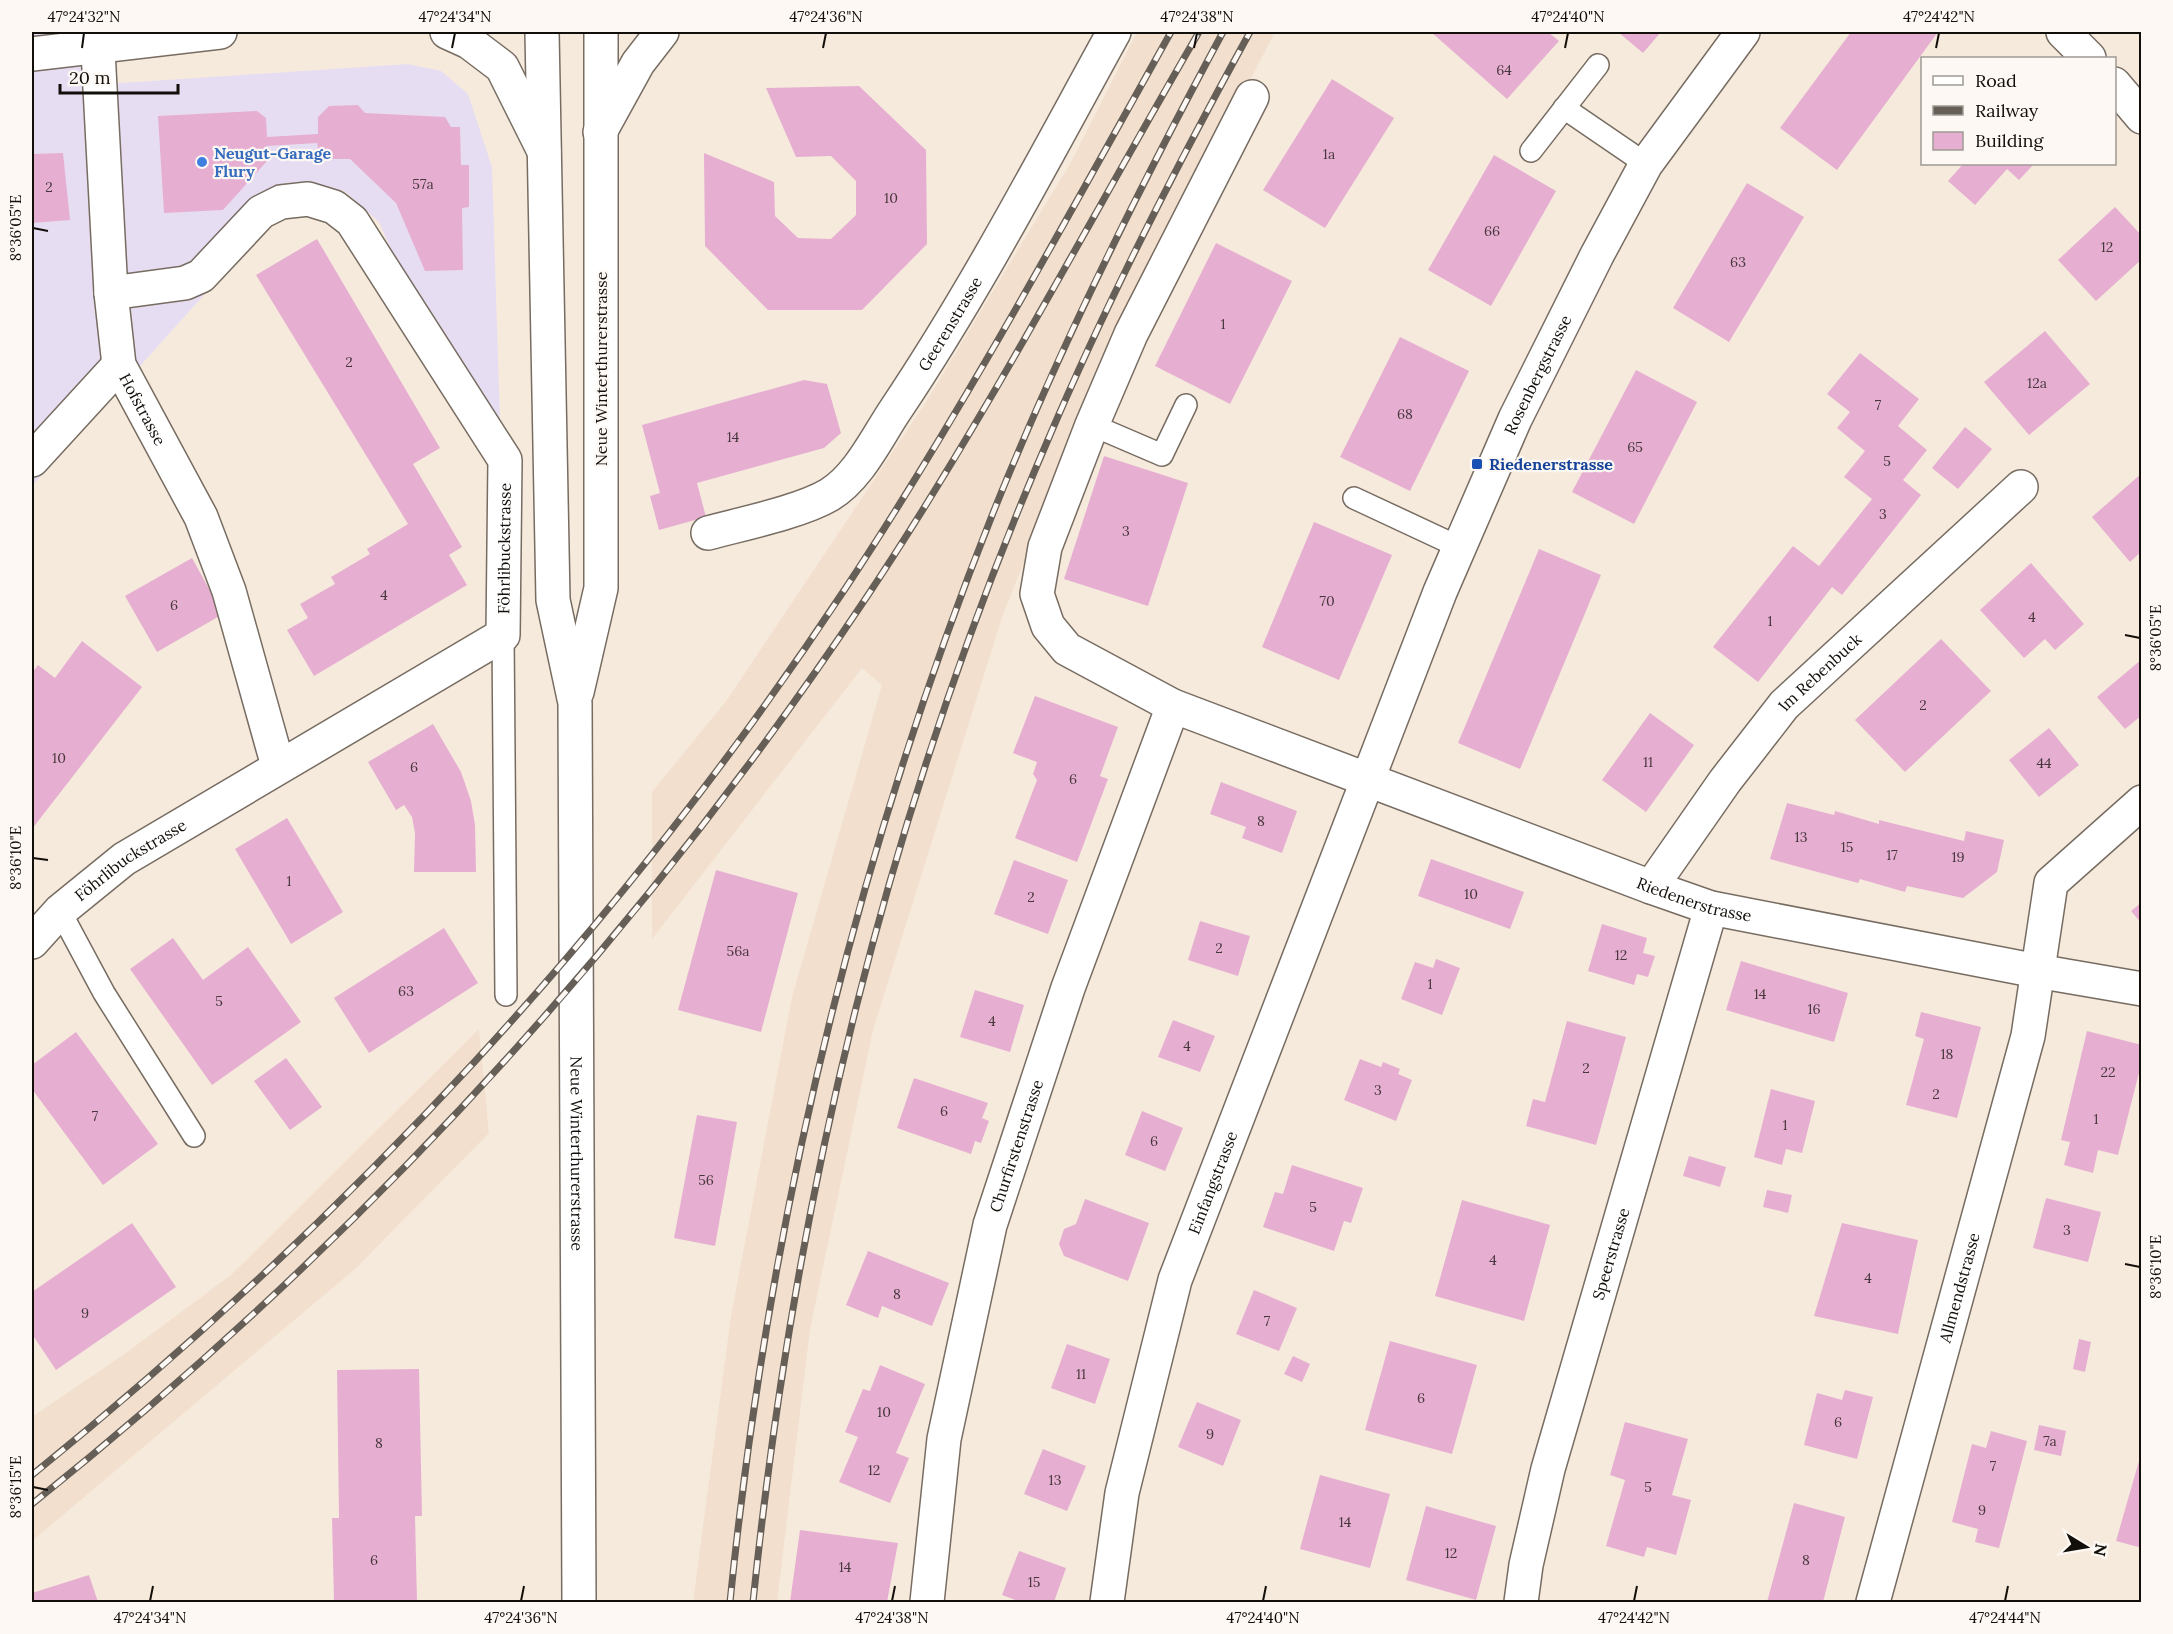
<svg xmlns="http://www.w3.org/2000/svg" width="2173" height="1634" font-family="Lora,serif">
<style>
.commercial{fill:#e7ddf2}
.built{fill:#f2dfcd}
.building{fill:#e6afd1}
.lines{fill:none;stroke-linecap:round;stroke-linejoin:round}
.lane-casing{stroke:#776c61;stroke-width:24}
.street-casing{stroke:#776c61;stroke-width:36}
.secondary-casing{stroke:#776c61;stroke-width:36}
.primary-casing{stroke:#776c61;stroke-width:36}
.lane{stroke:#fff;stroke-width:21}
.street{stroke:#fff;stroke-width:33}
.secondary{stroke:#fff;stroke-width:33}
.primary{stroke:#fff;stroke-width:33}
.rail-casing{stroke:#665f57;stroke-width:7}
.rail{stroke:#fdf8f3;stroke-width:4.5;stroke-dasharray:14;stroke-linecap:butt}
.ticks{fill:none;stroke:#120e09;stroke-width:2}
.shop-dot{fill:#3f7fe0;stroke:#fdf8f3;stroke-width:2}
.transit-dot{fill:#1a4fb4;stroke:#fdf8f3;stroke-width:2}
.labels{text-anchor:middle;stroke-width:4.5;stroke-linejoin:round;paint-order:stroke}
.number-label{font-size:14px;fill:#47363b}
.shop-label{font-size:16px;font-weight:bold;fill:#366cbe;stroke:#fdf8f3;text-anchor:start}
.street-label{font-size:16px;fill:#120e09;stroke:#fdf8f3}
.transit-label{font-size:16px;font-weight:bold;fill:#164399;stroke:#fdf8f3;text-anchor:start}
.neatline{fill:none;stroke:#120e09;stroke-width:2}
.ticks-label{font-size:15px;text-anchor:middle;fill:#120e09}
</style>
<rect width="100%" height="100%" fill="#f6eadd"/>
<!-- commercial -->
<path class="commercial" d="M32 32H93L107 84 408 64 441 71 468 94 492 167 500 423 415 305 379 222 343 190 285 205 32 486Z"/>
<!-- built -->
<g class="built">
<path d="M1137 32H1275L1116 338 1003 614 873 1030 810 1329 777 1602H693L731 1316 792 997 882 685 862 668 652 939V792L727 700 926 402 1071 162Z"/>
<path d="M479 1029 489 1133 355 1269 32 1541V1417L126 1353 231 1275Z"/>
</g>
<!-- building -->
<g class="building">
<path d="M1431 32H1548L1559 41 1507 99Z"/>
<path d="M1618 32H1661L1643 53Z"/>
<path d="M1851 32H1938L1837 170 1780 128Z"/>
<path d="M1332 79 1394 118 1325 228 1263 190Z"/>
<path d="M859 86 926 150 927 244 862 310H768L705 246 704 153 774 182 775 216 798 238 831 239 856 215V181L831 156 796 157 766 88Z"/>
<path d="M358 105 365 113 445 117 451 127H460L461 165H469V207L462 208 463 270 425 271 396 203 350 159H329L318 148 317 143 267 146 268 160 223 210 164 213 158 116 257 111 266 118 267 137 318 134V117L329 106Z"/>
<path d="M63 153 70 220 32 223V154Z"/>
<path d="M1494 155 1556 191 1491 306 1428 270Z"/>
<path d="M1963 164H2034L2019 180 2007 169 1975 205 1948 181Z"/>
<path d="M1747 183 1804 217 1729 342 1673 308Z"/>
<path d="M2115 207 2142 236V259L2096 301 2058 260Z"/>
<path d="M317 239 440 448 413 464 462 547 449 555 467 585 314 676 287 630 308 618 300 604 335 584 331 577 370 554 367 549 408 524 256 275Z"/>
<path d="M1216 243 1292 281 1230 404 1155 366Z"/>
<path d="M2045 331 2090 384 2029 435 1984 382Z"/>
<path d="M1400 337 1469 371 1410 491 1340 457Z"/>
<path d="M1860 353 1919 399 1898 426 1927 450 1903 480 1921 495 1842 595 1832 587 1758 682 1713 647 1793 546 1819 566 1872 499 1844 477 1865 451 1837 428 1850 412 1827 394Z"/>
<path d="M1636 370 1697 402 1634 524 1572 492Z"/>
<path d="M804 380 827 384 841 433 824 448 697 483 706 517 659 530 650 496 660 493 642 425Z"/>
<path d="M1965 427 1992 449 1958 489 1932 468Z"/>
<path d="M1104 456 1188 483 1148 606 1064 579Z"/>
<path d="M2142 473V551L2130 562 2092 517Z"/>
<path d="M1314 522 1392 555 1339 680 1262 647Z"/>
<path d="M1539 549 1601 575 1520 769 1458 743Z"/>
<path d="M192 558 223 614 157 652 125 596Z"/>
<path d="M2031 563 2084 624 2055 650 2045 639 2024 658 1980 610Z"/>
<path d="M1941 639 1991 691 1905 772 1855 720Z"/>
<path d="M82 641 142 687 32 829V673L38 665 55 678Z"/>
<path d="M2142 659V715L2125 729 2097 697Z"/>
<path d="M1035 696 1118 727 1100 776 1108 779 1077 862 1015 838 1037 780 1033 774 1037 762 1013 753Z"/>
<path d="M1650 713 1694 745 1646 812 1602 780Z"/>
<path d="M433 724 461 772 471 801 475 825 476 872H414L415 833 412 817 404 805 396 810 368 762Z"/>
<path d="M2049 728 2079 765 2039 797 2009 760Z"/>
<path d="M1221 782 1297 811 1282 853 1242 838 1246 827 1210 814Z"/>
<path d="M1787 803 1834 815 1835 811 1879 824V820L1964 841 1966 831 2004 840 1997 872 1963 898 1907 886 1905 892 1860 879 1858 883 1770 859Z"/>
<path d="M287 818 343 912 291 944 235 849Z"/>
<path d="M1431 859 1524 892 1510 929 1418 896Z"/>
<path d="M1014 860 1068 880 1048 934 994 914Z"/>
<path d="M716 870 798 893 761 1032 678 1010Z"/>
<path d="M2142 902V924L2131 911Z"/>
<path d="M1200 921 1250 936 1238 976 1188 960Z"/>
<path d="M1602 924 1647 938 1643 953 1655 956 1648 977 1637 974 1634 985 1588 971Z"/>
<path d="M444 928 478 983 369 1053 334 998Z"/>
<path d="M173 938 203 980 248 947 301 1022 212 1085 130 969Z"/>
<path d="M1436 959 1460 968 1442 1015 1401 999 1415 962 1433 968Z"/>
<path d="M1741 961 1848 993 1834 1042 1726 1010Z"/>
<path d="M975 990 1024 1005 1010 1052 960 1037Z"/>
<path d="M1921 1012 1981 1027 1957 1118 1906 1105 1924 1039 1915 1036Z"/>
<path d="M1173 1020 1215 1036 1200 1072 1158 1057Z"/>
<path d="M1567 1021 1626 1037 1596 1145 1526 1126 1533 1099 1545 1102Z"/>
<path d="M2087 1031 2142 1045V1061L2118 1155 2098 1150 2093 1173 2064 1165 2070 1142 2061 1140Z"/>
<path d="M76 1032 158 1144 103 1185 32 1089V1065Z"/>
<path d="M286 1058 322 1107 290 1130 254 1081Z"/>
<path d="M1360 1059 1381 1067 1383 1062 1400 1069 1398 1074 1412 1080 1396 1121 1344 1100Z"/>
<path d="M914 1078 988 1103 982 1118 989 1121 981 1143 975 1141 971 1154 897 1128Z"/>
<path d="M1771 1089 1815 1101 1802 1153 1786 1149 1782 1165 1754 1157Z"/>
<path d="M1142 1111 1183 1128 1165 1171 1125 1155Z"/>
<path d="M697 1115 737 1122 715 1246 674 1238Z"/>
<path d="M1689 1156 1726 1167 1720 1187 1683 1176Z"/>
<path d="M1292 1165 1363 1188 1351 1223 1344 1221 1334 1251 1263 1227 1275 1192 1283 1194Z"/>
<path d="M1767 1190 1792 1195 1788 1213 1763 1207Z"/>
<path d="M2046 1198 2101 1212 2088 1262 2033 1248Z"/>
<path d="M1085 1199 1149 1223 1128 1281 1064 1256 1059 1244 1064 1229 1076 1224Z"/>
<path d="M1462 1200 1550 1225 1524 1321 1435 1296Z"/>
<path d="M132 1223 176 1287 56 1370 32 1334V1292Z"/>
<path d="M1842 1223 1918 1240 1898 1334 1814 1316Z"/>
<path d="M868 1251 949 1283 932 1326 882 1306 878 1318 846 1305Z"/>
<path d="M1254 1290 1297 1308 1279 1351 1236 1334Z"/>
<path d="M2079 1339 2091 1342 2085 1372 2073 1369Z"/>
<path d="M1390 1341 1477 1365 1452 1454 1365 1430Z"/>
<path d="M1067 1344 1110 1359 1095 1404 1051 1388Z"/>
<path d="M1293 1356 1310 1364 1302 1382 1284 1374Z"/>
<path d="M880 1365 925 1384 896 1453 909 1458 890 1503 839 1482 858 1437 845 1432 863 1389 870 1391Z"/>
<path d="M419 1369 422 1516H415L417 1602H334L332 1518H339L337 1370Z"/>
<path d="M1845 1390 1873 1397 1857 1459 1804 1445 1817 1393 1842 1400Z"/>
<path d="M1197 1402 1241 1420 1223 1466 1178 1447Z"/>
<path d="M1625 1422 1688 1439 1672 1495 1691 1500 1676 1555 1647 1547 1644 1557 1606 1546 1625 1480 1610 1475Z"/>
<path d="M2039 1425 2066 1431 2061 1456 2034 1450Z"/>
<path d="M1991 1431 2027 1441 1999 1548 1975 1542 1978 1529 1952 1522 1972 1444 1986 1448Z"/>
<path d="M1043 1449 1086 1466 1067 1511 1024 1494Z"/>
<path d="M2141 1454H2142V1548L2116 1541Z"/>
<path d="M1320 1475 1390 1494 1370 1568 1300 1549Z"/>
<path d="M1794 1503 1845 1517 1823 1602H1767Z"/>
<path d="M1426 1506 1496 1526 1476 1600 1406 1580Z"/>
<path d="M800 1530 898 1543 887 1602H790Z"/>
<path d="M1019 1551 1066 1568 1054 1602H1021L1002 1595Z"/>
<path d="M89 1575 98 1602H32V1593Z"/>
</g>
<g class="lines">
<defs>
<g id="lane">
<path d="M1564 108 1646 164"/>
<path d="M1531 151 1598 65"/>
<path d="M1092 425 1162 455 1186 405"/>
<path d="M1354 498 1459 547"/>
<path d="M503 635 506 995"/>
<path d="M60 911 104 993 194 1136"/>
</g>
<g id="street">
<path id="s1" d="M97 32 111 293 119 365 201 517 229 591 278 766"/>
<path d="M2063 32 2089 58"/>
<path d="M2114 84 2142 117"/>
<path id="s2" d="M1252 97 1131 334 1092 425 1045 547 1037 594 1048 626 1067 649 1173 706 1651 887 1711 908 2037 971 2142 989"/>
<path d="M32 460 119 365"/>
<path id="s3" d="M708 533C741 524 800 512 829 495 859 477 877 437 896 409 977 288 1044 159 1114 32"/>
<path id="s4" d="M1651 887 1725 781 1784 705 2021 487"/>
<path id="s5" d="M32 942 60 911 124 859 503 635 505 460 352 221 334 207 308 199 281 202 261 212 201 276 185 283 111 293"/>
<path id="s6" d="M927 1602 944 1439 990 1225 1068 988 1173 706"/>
<path id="s7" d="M1107 1602 1122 1493 1175 1280 1440 592 1515 419 1597 255 1646 164 1743 32"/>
<path id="s8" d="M1521 1602 1526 1565 1548 1469 1711 908"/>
<path id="s9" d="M1873 1602 2028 1036 2051 883 2142 802"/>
</g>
<g id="secondary">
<path d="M447 32 469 42 502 67 544 151"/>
<path d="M32 54 220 32"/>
<path d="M600 132 638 63 662 32"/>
</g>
<g id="primary">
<path id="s10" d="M542 32 553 600 575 703 579 1602"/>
<path d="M577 692 601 588V32"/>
</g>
</defs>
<!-- lane casing -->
<use href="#lane" class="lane-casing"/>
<!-- street casing -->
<use href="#street" class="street-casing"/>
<!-- secondary casing -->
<use href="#secondary" class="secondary-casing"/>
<!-- primary casing -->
<use href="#primary" class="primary-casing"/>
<!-- lane -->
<use href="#lane" class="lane"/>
<!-- street -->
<use href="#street" class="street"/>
<!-- secondary -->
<use href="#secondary" class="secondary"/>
<!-- primary -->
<use href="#primary" class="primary"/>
<defs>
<g id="rail">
<path d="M32 1475C350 1218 621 928 847 586 965 407 1067 218 1171 32"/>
<path d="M32 1504C357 1244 635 944 866 598 988 415 1089 221 1199 32"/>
<path d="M730 1602C768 1226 853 864 993 513 1059 348 1139 188 1223 32"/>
<path d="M753 1602C795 1196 887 811 1050 435 1109 297 1178 163 1250 32"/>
</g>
</defs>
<!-- rail casing -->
<use href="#rail" class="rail-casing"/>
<!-- rail -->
<use href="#rail" class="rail"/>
</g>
<!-- ticks -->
<path class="ticks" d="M82 48 84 33M452 48 455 33M823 48 826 33M1194 48 1197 33M1565 48 1568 33M1936 48 1939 33M33 228 48 231M2125 635 2140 638M33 858 48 860M2125 1264 2140 1267M33 1487 48 1490M150 1601 153 1586M521 1601 524 1586M892 1601 895 1586M1263 1601 1266 1586M1634 1601 1637 1586M2005 1601 2008 1586"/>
<!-- markers -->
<circle class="shop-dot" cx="202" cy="162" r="6"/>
<rect class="transit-dot" x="1471" y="458" width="12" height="12" rx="3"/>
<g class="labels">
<!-- number labels -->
<g class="number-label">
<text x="1504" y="75">64</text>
<text x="1329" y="159">1a</text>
<text x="423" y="189">57a</text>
<text x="49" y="192">2</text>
<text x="891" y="203">10</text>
<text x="1492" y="236">66</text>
<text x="2107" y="252">12</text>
<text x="1738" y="267">63</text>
<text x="1223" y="329">1</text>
<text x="349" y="367">2</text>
<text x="2037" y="388">12a</text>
<text x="1878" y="410">7</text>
<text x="1405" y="419">68</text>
<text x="733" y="442">14</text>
<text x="1635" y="452">65</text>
<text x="1887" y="466">5</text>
<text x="1883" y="519">3</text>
<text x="1126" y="536">3</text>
<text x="384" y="600">4</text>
<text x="1327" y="606">70</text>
<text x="174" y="610">6</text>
<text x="2032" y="622">4</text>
<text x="1770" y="626">1</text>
<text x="1923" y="710">2</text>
<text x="59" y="763">10</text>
<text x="1648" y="767">11</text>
<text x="2044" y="768">44</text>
<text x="414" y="772">6</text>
<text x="1073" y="784">6</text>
<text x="1261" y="826">8</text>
<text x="1801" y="842">13</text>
<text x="1847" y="852">15</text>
<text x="1892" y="860">17</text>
<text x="1958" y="862">19</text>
<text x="289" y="886">1</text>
<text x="1471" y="899">10</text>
<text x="1031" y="902">2</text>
<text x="1219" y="953">2</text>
<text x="738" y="956">56a</text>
<text x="1621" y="960">12</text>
<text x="1430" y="989">1</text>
<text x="406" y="996">63</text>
<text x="1760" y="999">14</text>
<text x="219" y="1006">5</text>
<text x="1814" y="1014">16</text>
<text x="992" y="1026">4</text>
<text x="1187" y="1051">4</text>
<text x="1947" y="1059">18</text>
<text x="1586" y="1073">2</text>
<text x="2108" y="1077">22</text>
<text x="1378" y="1095">3</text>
<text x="1936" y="1099">2</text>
<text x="944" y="1116">6</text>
<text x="95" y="1121">7</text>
<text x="2096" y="1124">1</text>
<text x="1785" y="1130">1</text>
<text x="1154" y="1146">6</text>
<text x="706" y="1185">56</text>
<text x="1313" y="1212">5</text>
<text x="2067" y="1235">3</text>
<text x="1493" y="1265">4</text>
<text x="1868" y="1283">4</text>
<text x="897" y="1299">8</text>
<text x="85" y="1318">9</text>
<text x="1267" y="1326">7</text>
<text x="1081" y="1379">11</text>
<text x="1421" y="1403">6</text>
<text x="884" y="1417">10</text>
<text x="1838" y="1427">6</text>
<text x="1210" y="1439">9</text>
<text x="2050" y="1446">7a</text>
<text x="379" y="1448">8</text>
<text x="1993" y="1471">7</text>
<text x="874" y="1475">12</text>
<text x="1055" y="1485">13</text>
<text x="1648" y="1492">5</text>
<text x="1982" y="1515">9</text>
<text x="1345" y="1527">14</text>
<text x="1451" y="1558">12</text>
<text x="374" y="1565">6</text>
<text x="1806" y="1565">8</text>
<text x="845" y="1572">14</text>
<text x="1034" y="1587">15</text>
</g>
<!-- shop labels -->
<g class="shop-label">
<text x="214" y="159">Neugut-Garage<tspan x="214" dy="18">Flury</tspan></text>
</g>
<!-- street labels -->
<g class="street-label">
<text dy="6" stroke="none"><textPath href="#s3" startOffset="338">Geerenstrasse</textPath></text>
<text transform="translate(601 369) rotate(-90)" y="6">Neue Winterthurerstrasse</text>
<text dy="6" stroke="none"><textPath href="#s7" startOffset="1305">Rosenbergstrasse</textPath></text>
<text dy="6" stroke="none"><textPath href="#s1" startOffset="384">Hofstrasse</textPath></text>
<text dy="6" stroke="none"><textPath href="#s5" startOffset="651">Föhrlibuckstrasse</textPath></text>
<text dy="6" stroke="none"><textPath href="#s4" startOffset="274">Im Rebenbuck</textPath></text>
<text dy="6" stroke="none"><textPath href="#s5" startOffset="129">Föhrlibuckstrasse</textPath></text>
<text dy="6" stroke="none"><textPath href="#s2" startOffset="1284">Riedenerstrasse</textPath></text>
<text dy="6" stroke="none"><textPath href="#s6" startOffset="466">Churfirstenstrasse</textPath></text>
<text dy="6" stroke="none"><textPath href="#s10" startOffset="1124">Neue Winterthurerstrasse</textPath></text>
<text dy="6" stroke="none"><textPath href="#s7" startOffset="434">Einfangstrasse</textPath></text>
<text dy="6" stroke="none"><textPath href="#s8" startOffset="360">Speerstrasse</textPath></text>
<text dy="6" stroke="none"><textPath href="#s9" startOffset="326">Allmendstrasse</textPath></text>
</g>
<!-- transit labels -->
<g class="transit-label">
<text x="1489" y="470">Riedenerstrasse</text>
</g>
</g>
<!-- border -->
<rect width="2173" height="1634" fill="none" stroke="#fdf8f3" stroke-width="66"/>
<!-- legend -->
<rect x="1921" y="57" width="195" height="108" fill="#fdf8f3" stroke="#9f9a95" stroke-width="1.5"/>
<rect x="1933" y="76" width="30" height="9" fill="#ffffff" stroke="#9f9a95" stroke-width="1.5"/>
<text x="1975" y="87" font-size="18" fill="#120e09">Road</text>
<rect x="1933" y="106" width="30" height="9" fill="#665f57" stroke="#9f9a95" stroke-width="1.5"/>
<text x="1975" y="117" font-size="18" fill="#120e09">Railway</text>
<rect x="1933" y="132" width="30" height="18" fill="#e6afd1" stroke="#9f9a95" stroke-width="1.5"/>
<text x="1975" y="147" font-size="18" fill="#120e09">Building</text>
<!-- north arrow -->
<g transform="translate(2086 1547) rotate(101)" stroke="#fdf8f3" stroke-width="4.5" paint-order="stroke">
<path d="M0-4.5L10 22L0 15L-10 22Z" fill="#120e09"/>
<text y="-9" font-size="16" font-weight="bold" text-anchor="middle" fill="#120e09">N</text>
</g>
<!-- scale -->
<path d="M60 84v9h118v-9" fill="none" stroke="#120e09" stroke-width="3"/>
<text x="69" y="84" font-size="18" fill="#120e09" stroke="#fdf8f3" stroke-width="4.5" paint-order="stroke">20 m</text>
<rect x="33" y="33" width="2107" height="1568" class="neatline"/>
<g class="ticks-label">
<text x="84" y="22">47°24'32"N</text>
<text x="455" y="22">47°24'34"N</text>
<text x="826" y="22">47°24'36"N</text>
<text x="1197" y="22">47°24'38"N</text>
<text x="1568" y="22">47°24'40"N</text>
<text x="1939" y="22">47°24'42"N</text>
<text transform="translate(16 228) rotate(-90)" y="5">8°36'05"E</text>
<text transform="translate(2156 638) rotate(-90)" y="5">8°36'05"E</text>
<text transform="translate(16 858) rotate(-90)" y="5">8°36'10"E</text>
<text transform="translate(2156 1267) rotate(-90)" y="5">8°36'10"E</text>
<text transform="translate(16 1487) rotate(-90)" y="5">8°36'15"E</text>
<text x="150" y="1623">47°24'34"N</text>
<text x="521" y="1623">47°24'36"N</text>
<text x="892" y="1623">47°24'38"N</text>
<text x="1263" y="1623">47°24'40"N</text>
<text x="1634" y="1623">47°24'42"N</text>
<text x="2005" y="1623">47°24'44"N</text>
</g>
</svg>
